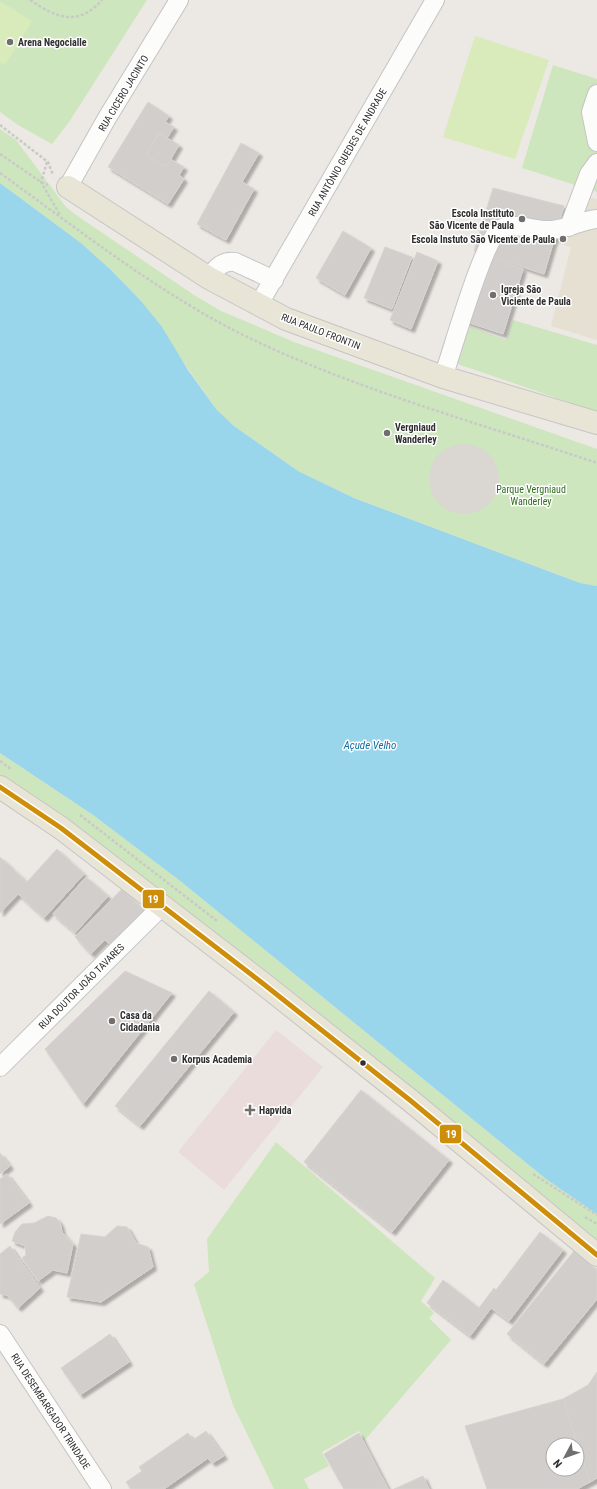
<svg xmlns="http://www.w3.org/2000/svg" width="597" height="1489" font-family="'Roboto Condensed',sans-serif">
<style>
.education{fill:#e6e0d3}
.medical{fill:#e9dcdb}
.green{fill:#cee6be}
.pitch{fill:#d9eabb}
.plaza{fill:#dad6d2}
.water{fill:#99d6ec}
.building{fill:#d1cecb;stroke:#d7d4d0;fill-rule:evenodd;filter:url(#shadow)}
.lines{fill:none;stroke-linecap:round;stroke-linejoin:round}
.minor-casing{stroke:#c5c4c5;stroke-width:20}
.major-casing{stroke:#c6c5c4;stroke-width:24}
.path{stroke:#c9c9c8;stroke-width:2.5;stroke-dasharray:3 2;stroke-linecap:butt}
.minor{stroke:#fcfcfb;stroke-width:18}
.major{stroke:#e8e4d6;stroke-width:22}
.bus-1-casing{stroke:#fff;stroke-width:8}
.bus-1{stroke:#cf8e09;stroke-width:5}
.poi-dot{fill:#706f6e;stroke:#fff;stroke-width:1.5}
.bus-dot{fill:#2e2e2e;stroke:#fff;stroke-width:1.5}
.labels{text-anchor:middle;stroke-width:3;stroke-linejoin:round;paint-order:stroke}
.poi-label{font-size:10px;font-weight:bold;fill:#2e2e2e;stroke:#fff;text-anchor:start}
.street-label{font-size:10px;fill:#2e2e2e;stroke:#fff}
.park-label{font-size:10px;fill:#2c6e1b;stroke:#fff}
.water-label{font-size:11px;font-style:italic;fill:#0d6fa3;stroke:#fff}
.line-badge{stroke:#fff;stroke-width:1.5}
.badge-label{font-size:11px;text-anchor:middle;font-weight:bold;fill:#fff}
</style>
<defs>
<filter id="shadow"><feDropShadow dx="3.5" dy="3.5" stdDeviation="1" flood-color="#0004"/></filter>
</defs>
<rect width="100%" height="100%" fill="#ece8e4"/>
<!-- education -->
<path class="education" d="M582 195 597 199V340L551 326 571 247 553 242 556 231 574 235Z"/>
<!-- medical -->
<path class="medical" d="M276 1030 323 1067 224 1190 178 1152Z"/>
<!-- green -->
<g class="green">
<path d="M0 0H147L69 122 52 144 18 125 0 112Z"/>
<path d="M553 65 597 79V192L522 168Z"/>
<path d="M0 129 16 140 66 207 76 215 194 295 221 311 294 342 597 449V586L580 583 354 498 298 471 234 426 216 409 141 301 111 270 81 243 0 183Z"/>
<path d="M513 320 597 345V412L443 359 457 322 506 340Z"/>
<path d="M0 753 93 815 179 880 546 1179 597 1214V1242L0 780Z"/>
<path d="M276 1142 435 1278 421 1301 434 1313 429 1318 451 1340 364 1441 359 1431 322 1452 329 1466 304 1479 309 1489H274L233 1405 194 1284 209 1272 207 1239Z"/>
</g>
<!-- pitch -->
<g class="pitch">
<path d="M0 1 32 21 5 65 0 62Z"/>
<path d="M475 36 549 60 515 159 443 137Z"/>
</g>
<!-- plaza -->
<circle class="plaza" cx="464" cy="479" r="35"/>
<!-- water -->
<path class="water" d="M0 183 81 243 111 270 141 301 162 327 188 370 216 409 234 426 298 471 354 498 580 583 597 586V1214L546 1179 179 880 93 815 0 753Z"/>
<!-- building -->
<g class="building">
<path d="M148 102 169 116 165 122 174 127 167 138 159 133 146 155 166 167 170 159 184 167 179 175 184 179 168 204 108 167Z"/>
<path d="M159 133 179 145 166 167 146 155Z"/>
<path d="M241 143 259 153 242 182 254 189 226 240 197 224Z"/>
<path d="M493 188 564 206 544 274 474 251Z"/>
<path d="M343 231 371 248 345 295 316 278Z"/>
<path d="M385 247 412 257 392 309 364 298Z"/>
<path d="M417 252 438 261 411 329 390 320Z"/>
<path d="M484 256 523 269 503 334 464 321Z"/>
<path d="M57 849 84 874 44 918 18 894 0 913V857L27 882Z"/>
<path d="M86 877 108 896 75 933 53 914Z"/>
<path d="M122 889 146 913 112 947 105 940 91 954 75 937Z"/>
<path d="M125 971 172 993 83 1104 45 1049Z"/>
<path d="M209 991 234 1012 140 1126 115 1106Z"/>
<path d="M361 1090 449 1160 392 1232 304 1162Z"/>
<path d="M0 1153 10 1166 0 1174Z"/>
<path d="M7 1174 29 1203 0 1224V1179Z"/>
<path d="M48 1216 56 1218 60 1223 62 1232 73 1244 67 1273 53 1270 38 1281 22 1258 26 1255 25 1246 12 1241 15 1232 22 1224 34 1223Z"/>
<path d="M117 1226 127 1227 136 1243 148 1247 153 1267 101 1302 67 1297 81 1234 105 1237Z"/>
<path d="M540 1232 563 1250 509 1321 491 1308 470 1336 427 1303 443 1280 479 1308 494 1288 496 1290Z"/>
<path d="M10 1246 40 1288 18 1308 7 1295 0 1294V1254Z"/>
<path d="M574 1251 597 1270V1299L544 1364 507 1334Z"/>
<path d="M110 1334 129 1362 80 1395 61 1368Z"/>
<path d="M597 1372V1478L590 1482 563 1399 588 1385Z"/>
<path d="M563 1399 590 1482 577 1489H487L465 1426ZM553 1445H577V1469H553Z"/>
<path d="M206 1431 224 1456 212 1463 208 1458 164 1489H131L126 1482 142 1471 139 1467 188 1433 193 1440Z"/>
<path d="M359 1433 388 1489H344L324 1454Z"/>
<path d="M423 1476 429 1489H394Z"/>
</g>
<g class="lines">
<defs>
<g id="minor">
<path d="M597 94 591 112 597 142"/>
<path d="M68 187 107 118 179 0"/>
<path d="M569 227 589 174 597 163"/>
<path d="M209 278C215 268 223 260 235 262L274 280"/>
<path d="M259 304 435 0"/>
<path d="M443 377C452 353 484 235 502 228 516 222 535 231 550 230 567 230 581 220 597 219"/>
<path d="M0 1067 162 906"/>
<path d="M0 1334 102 1489"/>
</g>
<g id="major">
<path d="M68 187 209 278 286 319 443 377 597 423"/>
<path d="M0 787 61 828 261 982 411 1101 597 1255"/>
</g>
</defs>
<!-- minor casing -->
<use href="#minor" class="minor-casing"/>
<!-- major casing -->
<use href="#major" class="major-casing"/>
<!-- path -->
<g class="path">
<path d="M30 0C57 18 78 27 102 0"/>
<path d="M0 125 48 162 53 175"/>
<path d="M0 154 41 182 48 185"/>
<path d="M47 162 41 182 60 215"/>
<path d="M0 173C79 230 156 291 243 335 356 390 479 423 597 463"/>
<path d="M0 761 11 769"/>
<path d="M80 815 217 921"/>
<path d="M533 1174 597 1215"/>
<path d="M585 1217 597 1224"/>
</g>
<!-- minor -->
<use href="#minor" class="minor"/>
<!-- major -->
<use href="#major" class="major"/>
<defs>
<path id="bus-1" d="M0 787 61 828 261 982 411 1101 597 1255"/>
</defs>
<!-- bus-1 casing -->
<use href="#bus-1" class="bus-1-casing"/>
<!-- bus-1 -->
<use href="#bus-1" class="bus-1"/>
</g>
<!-- markers -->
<g class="poi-dot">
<circle cx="10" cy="42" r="4"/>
<circle cx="522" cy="219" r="4"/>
<circle cx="563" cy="239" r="4"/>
<circle cx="493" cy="295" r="4"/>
<circle cx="387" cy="433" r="4"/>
<circle cx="112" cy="1021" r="4"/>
<circle cx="174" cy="1059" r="4"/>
<path d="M248 1104h4v4h4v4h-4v4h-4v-4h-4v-4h4z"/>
</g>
<circle class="bus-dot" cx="363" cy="1063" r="3.5"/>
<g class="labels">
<!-- poi labels -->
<g class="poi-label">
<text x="18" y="46">Arena Negocialle</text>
<text x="514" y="217" text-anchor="end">Escola Instituto<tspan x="514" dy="12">São Vicente de Paula</tspan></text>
<text x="555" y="243" text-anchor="end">Escola Instuto São Vicente de Paula</text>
<text x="501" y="293">Igreja São<tspan x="501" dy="12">Viciente de Paula</tspan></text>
<text x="395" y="431">Vergniaud<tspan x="395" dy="12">Wanderley</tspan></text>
<text x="120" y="1019">Casa da<tspan x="120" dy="12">Cidadania</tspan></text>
<text x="182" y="1063">Korpus Academia</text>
<text x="259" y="1114">Hapvida</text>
</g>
<!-- street labels -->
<g class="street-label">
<text transform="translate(123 93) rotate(-59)" y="4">RUA CICERO JACINTO</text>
<text transform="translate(347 152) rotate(-60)" y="4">RUA ANTÔNIO GUEDES DE ANDRADE</text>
<text transform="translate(321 331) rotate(21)" y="4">RUA PAULO FRONTIN</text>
<text transform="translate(81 986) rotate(-45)" y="4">RUA DOUTOR JOÃO TAVARES</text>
<text transform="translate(51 1411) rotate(57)" y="4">RUA DESEMBARGADOR TRINDADE</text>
</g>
<!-- park labels -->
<g class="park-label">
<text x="531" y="493">Parque Vergniaud<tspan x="531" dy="12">Wanderley</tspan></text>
</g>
<!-- water labels -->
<g class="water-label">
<text x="370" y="749">Açude Velho</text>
</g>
</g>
<g class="line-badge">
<rect x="142" y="889" width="23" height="20" rx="4" fill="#cf8e09"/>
<rect x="439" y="1124" width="23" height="20" rx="4" fill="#cf8e09"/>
</g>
<g class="badge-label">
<text x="153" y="903">19</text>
<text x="451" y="1138">19</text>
</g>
<!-- north arrow -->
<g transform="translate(565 1457) rotate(229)"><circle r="19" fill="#ffffff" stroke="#ababab"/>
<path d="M0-3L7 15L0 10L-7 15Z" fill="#706f6e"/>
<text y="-6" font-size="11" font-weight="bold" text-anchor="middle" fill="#2e2e2e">N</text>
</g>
</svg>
